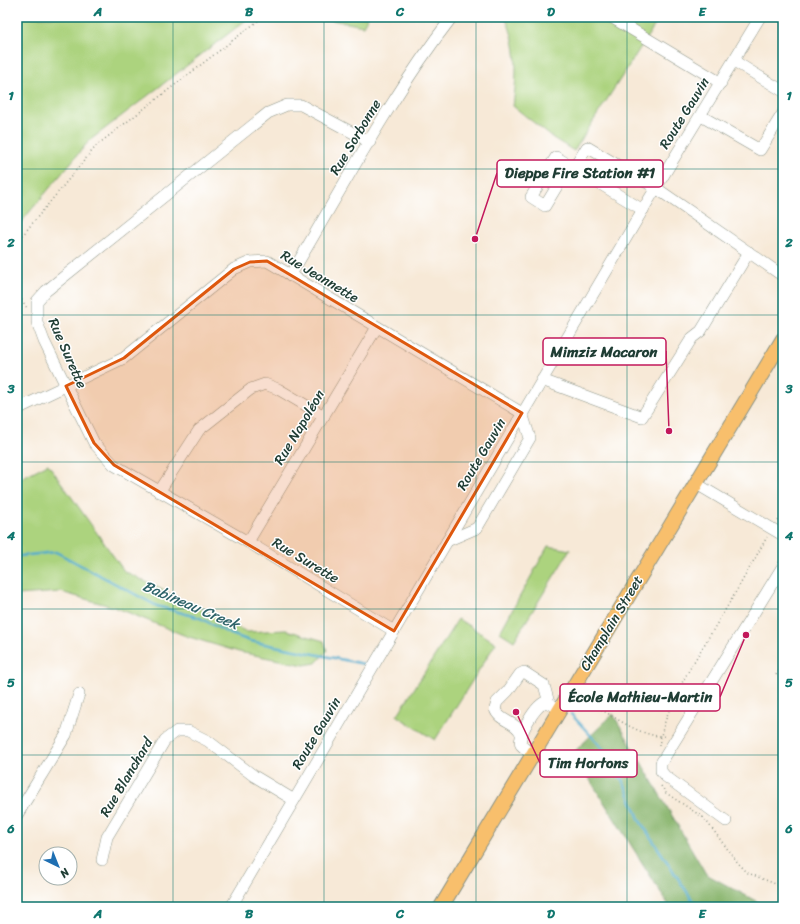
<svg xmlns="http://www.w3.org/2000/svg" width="800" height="924" font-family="Sriracha,sans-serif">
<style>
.green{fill:#acd37e;stroke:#668859}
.forest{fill:#89b56d;stroke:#547950}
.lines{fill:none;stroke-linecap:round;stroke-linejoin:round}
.stream{stroke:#4eabcd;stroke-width:2.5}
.minor-casing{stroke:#8b9386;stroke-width:12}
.major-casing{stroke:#8b9386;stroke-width:16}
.path{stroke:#8b9386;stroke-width:1.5;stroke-dasharray:1 3;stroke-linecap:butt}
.minor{stroke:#fff;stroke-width:11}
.major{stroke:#f8bf6c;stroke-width:14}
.marked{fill:#de580e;fill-opacity:0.2;stroke:#de580e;stroke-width:3;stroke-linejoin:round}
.grid{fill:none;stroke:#0f766e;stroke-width:1;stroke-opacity:0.55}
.labels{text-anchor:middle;stroke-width:3;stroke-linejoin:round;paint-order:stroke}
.street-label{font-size:14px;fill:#1f3d34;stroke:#fff}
.water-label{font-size:15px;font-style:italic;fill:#2f646a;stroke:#fff}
.leader{fill:none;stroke:#c2185b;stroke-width:1.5}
.callout-dot{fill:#c2185b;stroke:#fff;stroke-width:1.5}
.callout{fill:#fff;stroke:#c2185b;stroke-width:1.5}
.callout-label{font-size:15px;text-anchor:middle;font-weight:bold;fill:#1f3d34}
.neatline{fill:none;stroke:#0f766e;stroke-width:1.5}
.grid-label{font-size:13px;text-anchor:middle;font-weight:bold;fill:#0f766e}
</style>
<rect width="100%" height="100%" fill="#fff"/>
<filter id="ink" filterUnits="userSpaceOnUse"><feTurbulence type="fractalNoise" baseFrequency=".025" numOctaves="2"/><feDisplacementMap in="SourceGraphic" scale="8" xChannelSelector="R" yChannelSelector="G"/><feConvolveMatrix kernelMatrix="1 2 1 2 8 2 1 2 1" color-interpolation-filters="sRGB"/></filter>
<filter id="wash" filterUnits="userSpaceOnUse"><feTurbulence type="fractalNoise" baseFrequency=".012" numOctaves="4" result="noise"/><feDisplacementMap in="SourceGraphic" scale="16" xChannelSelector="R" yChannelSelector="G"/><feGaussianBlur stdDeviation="0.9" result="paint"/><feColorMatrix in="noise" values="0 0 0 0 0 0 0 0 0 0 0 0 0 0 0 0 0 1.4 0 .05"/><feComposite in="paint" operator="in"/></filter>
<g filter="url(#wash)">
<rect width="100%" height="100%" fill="#f7e9d7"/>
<!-- green -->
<g class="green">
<path d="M17 17H250L89 141 17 227Z"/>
<path d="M317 17H368L363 26Z"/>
<path d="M505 17H660L574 151 553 138 513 106C517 75 519 46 505 17Z"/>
<path d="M48 464 124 571 247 632 286 630 324 641 327 651 316 663 304 665 239 652 186 636 117 608 61 592 17 595V480Z"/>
<path d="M548 546 570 550 514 641 500 632Z"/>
<path d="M458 619 496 643 435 740 397 716Z"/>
</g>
<!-- forest -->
<path class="forest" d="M613 714 706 874 767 907H670L573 753Z"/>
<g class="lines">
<!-- stream -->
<g class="stream">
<path d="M17 558 20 556 56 552 157 606 200 618 228 633 250 641 364 664"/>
<path d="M571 714 605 751 624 783 640 821 697 907"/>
</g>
</g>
</g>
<g filter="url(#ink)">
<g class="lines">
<defs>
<g id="minor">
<path d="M611 17 721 83"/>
<path d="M734 61 783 91"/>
<path d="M701 116 760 150 783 113"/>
<path d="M370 142 301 105H287L268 113 46 291 37 301V322L44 341 94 443 114 465 248 542 394 631"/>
<path d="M643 210 556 157 531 197 545 206 565 173 574 168 587 147 656 188 783 276"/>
<path d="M290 276C342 189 390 97 452 17"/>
<path d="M542 380 642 417 692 338 701 331 749 252"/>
<path d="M17 409 124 358 234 269 250 262 267 261 522 413 530 438 477 528 447 541"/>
<path d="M695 483 781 534 783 537"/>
<path d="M159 492 199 430 251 389 265 384 278 389 324 416"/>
<path d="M248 542 377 327"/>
<path d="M521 734C517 721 499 722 495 709L497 702 508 691 520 674 524 672 544 685 549 703"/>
<path d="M532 755 521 745C517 736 536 704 546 702L554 706"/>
<path d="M17 815 66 735 79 694"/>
<path d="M726 821 665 776 661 771V763L783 566"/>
<path d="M102 860 107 837 165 740 177 731H188L208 741 254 776 294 800"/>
<path d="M231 907 648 201 760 17"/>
</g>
<path id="major" d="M441 907 783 339"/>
</defs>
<!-- minor casing -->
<use href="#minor" class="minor-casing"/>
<!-- major casing -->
<use href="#major" class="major-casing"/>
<!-- path -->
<g class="path">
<path d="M17 242 97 145 263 17"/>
<path d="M17 293 27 308"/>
<path d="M778 521 783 514"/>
<path d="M776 675 783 665"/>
<path d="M581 697C604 709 639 739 667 736"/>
<path d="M659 746C666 702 694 663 716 625 734 596 750 567 767 537"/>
<path d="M661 786 666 793 704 818 738 863 748 873 783 887"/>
</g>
<!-- minor -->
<use href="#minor" class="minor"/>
<!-- major -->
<use href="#major" class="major"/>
</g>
</g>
<!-- marked area -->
<path class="marked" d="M267 261 522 413 394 631 114 465 94 443 66 386 124 358 234 269 250 262Z"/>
<!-- grid -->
<path class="grid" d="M173 17V907M324 17V907M476 17V907M627 17V907M17 169H783M17 315H783M17 462H783M17 609H783M17 755H783"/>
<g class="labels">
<!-- street labels -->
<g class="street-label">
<text transform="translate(684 113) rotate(-58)" y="5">Route Gauvin</text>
<text transform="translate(355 137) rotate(-59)" y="5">Rue Sorbonne</text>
<text transform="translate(320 276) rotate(31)" y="5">Rue Jeannette</text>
<text transform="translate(68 353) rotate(66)" y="5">Rue Surette</text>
<text transform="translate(299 427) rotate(-59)" y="5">Rue Napoléon</text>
<text transform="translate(481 454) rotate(-59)" y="5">Route Gauvin</text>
<text transform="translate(306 560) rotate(31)" y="5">Rue Surette</text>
<text transform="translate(611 623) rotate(-59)" y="5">Champlain Street</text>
<text transform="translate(316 733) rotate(-59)" y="5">Route Gauvin</text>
<text transform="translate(126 777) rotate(-59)" y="5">Rue Blanchard</text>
</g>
<!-- water labels -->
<g class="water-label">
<text transform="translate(191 605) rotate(23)" y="5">Babineau Creek</text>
</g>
</g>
<!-- callouts -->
<path class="leader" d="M475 239L497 173M669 431L666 351M746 635L720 697M516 712L540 763"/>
<g class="callout-dot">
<circle cx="475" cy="239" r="4"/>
<circle cx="669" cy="431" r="4"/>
<circle cx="746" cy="635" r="4"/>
<circle cx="516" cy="712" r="4"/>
</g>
<g class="callout">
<rect x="497" y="160" width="166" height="27" rx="4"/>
<rect x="543" y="338" width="123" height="27" rx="4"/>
<rect x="560" y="684" width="160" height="27" rx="4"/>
<rect x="540" y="750" width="97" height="27" rx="4"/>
</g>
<g class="callout-label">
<text x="580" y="178">Dieppe Fire Station #1</text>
<text x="604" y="357">Mimziz Macaron</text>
<text x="640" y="702">École Mathieu-Martin</text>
<text x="588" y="768">Tim Hortons</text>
</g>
<!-- margin -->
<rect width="800" height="924" fill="none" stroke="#fff" stroke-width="44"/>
<!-- north arrow -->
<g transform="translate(58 866) rotate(137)"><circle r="19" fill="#ffffff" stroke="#a5b1ae"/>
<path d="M0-3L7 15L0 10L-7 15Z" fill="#1f6fb2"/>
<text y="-6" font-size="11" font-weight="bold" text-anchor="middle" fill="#1f3d34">N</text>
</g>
<rect x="22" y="22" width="756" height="880" class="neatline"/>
<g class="grid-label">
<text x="98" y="16">A</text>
<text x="249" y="16">B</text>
<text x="400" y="16">C</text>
<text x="551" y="16">D</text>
<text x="702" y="16">E</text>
<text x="11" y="100">1</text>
<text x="789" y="100">1</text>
<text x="11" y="247">2</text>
<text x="789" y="247">2</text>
<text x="11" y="393">3</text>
<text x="789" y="393">3</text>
<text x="11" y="540">4</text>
<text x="789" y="540">4</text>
<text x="11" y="687">5</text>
<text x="789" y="687">5</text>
<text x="11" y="833">6</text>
<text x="789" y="833">6</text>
<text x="98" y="918">A</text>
<text x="249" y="918">B</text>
<text x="400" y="918">C</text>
<text x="551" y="918">D</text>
<text x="702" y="918">E</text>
</g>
</svg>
